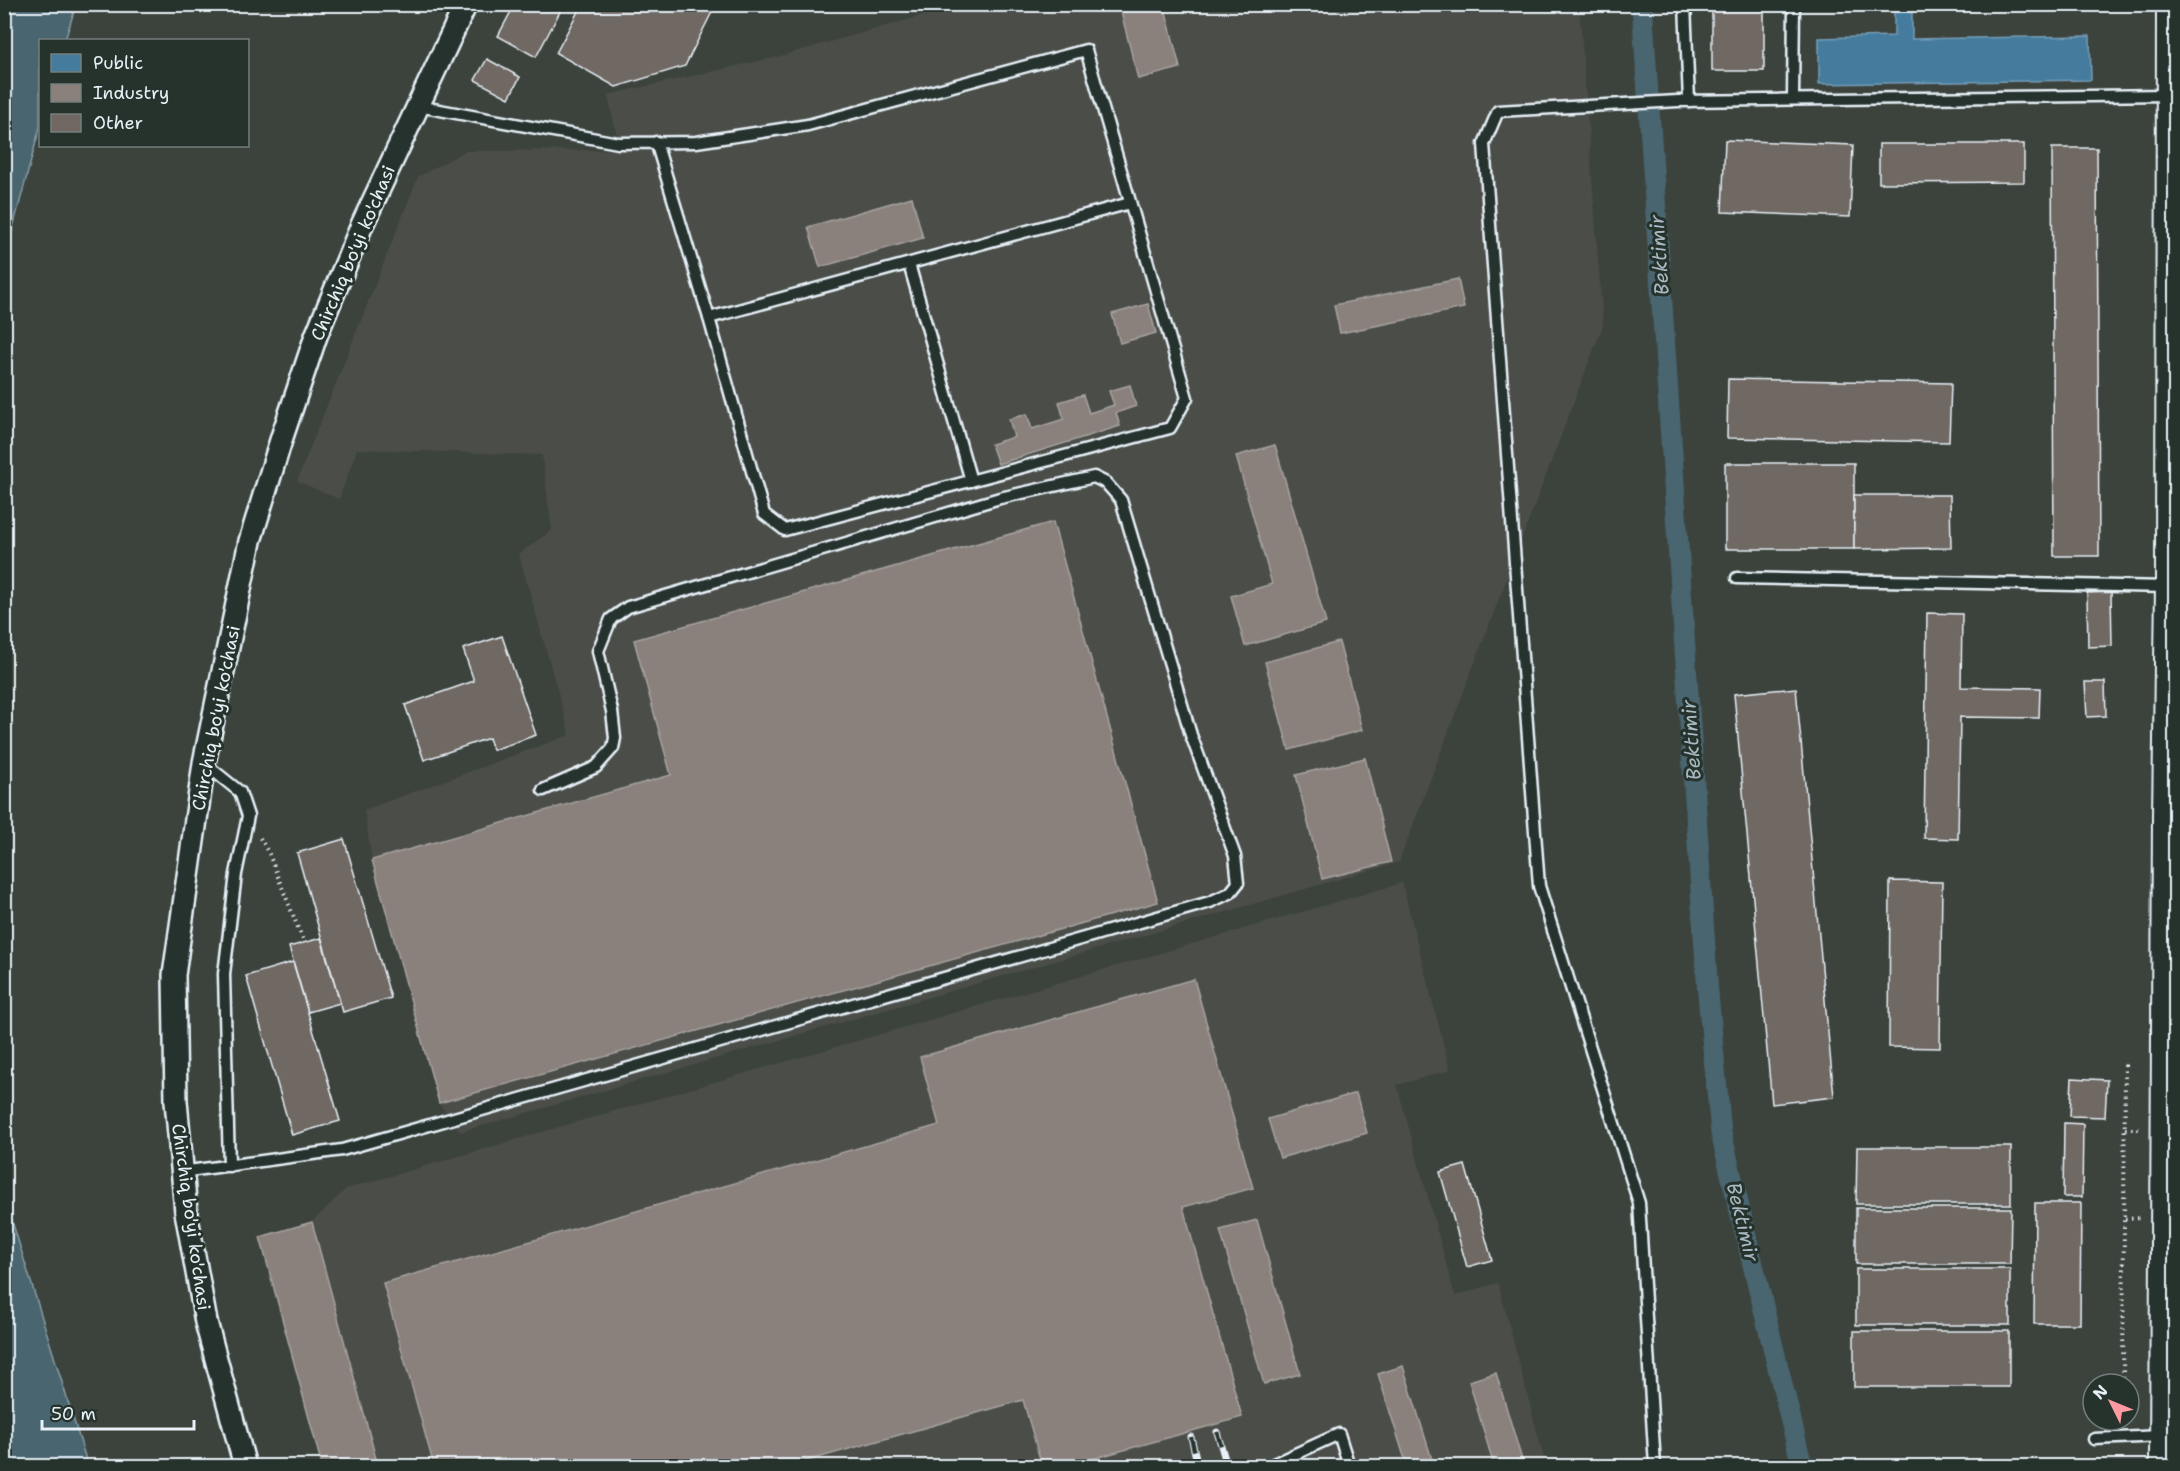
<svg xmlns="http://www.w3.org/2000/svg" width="2180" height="1471" font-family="'Shantell Sans',sans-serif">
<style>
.built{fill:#4c4e48}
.water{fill:#49656f;stroke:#899da6;stroke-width:1.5}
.public{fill:#457b9d;stroke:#769eb8;stroke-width:1.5}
.industry{fill:#8a817c;stroke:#a6a3a1;stroke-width:1.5}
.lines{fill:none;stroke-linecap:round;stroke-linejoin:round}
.canal{stroke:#49656f;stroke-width:21}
.building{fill:#706762;stroke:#e8f1f8;stroke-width:1.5}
.service-casing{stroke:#e8f1f8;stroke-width:15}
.minor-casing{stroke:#e8f1f8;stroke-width:26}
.secondary-casing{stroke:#e8f1f8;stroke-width:34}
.path{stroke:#e8f1f8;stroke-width:4;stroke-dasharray:1.5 4.5;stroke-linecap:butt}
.service{stroke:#26332d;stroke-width:10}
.minor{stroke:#26332d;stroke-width:21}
.secondary{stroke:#26332d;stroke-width:30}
.rail-casing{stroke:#e8f1f8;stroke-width:7}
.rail{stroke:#26332d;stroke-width:4.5;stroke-dasharray:14;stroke-linecap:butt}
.labels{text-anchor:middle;stroke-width:6;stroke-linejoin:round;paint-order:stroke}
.street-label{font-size:18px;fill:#e8f1f8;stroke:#26332d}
.water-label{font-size:20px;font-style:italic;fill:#a8b9c1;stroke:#26332d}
</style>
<rect width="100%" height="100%" fill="#3c433d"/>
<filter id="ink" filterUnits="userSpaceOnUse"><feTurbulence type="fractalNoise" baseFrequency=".0167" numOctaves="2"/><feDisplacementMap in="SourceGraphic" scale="12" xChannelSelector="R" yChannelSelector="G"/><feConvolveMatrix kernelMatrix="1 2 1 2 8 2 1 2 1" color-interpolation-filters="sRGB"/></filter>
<g filter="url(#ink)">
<!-- built -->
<g class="built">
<path d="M960 5H1579L1603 325 1399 862 460 1132 439 1103 372 860 364 810 570 735 519 554 552 530 542 455 357 449 339 499 297 481 418 177 465 151 620 150 608 95 777 57Z"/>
<path d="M1402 883 1450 1070 1397 1085 1455 1296 1498 1283 1546 1466H322L260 1237 312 1222 346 1189Z"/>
</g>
<!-- water -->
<g class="water">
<path d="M5 4 76 5 65 40H40V127L5 257Z"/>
<path d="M4 1195 88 1466H5Z"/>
</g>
<!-- public -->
<path class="public" d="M1842 4H1952L1912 5V39L2090 36 2091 80 1819 84V38L1894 36V9L1842 10Z"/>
<!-- industry -->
<g class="industry">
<path d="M1119 4H1164L1180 68 1138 79Z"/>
<path d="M912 197 923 238 820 267 808 227Z"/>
<path d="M1458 279 1464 308 1340 333 1334 305Z"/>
<path d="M1148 304 1156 333 1120 343 1112 314Z"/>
<path d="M1130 385 1136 406 1116 413 1120 426 998 464 991 444 1014 437 1009 419 1027 414 1032 429 1064 419 1059 402 1083 395 1089 413 1114 405 1109 391Z"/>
<path d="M1275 445 1326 623 1245 646 1231 596 1272 584 1236 456Z"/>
<path d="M1053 522 1158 902 439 1103 372 860 671 775 634 640Z"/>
<path d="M1339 642 1362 730 1289 750 1265 662Z"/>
<path d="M1365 758 1391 862 1322 879 1296 775Z"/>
<path d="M1194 979 1253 1188 1183 1207 1242 1417 1067 1466H1042L1023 1400 789 1466H434L383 1283 939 1125 920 1057Z"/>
<path d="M1356 1093 1367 1133 1280 1158 1268 1119Z"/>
<path d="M1257 1220 1300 1374 1264 1384 1220 1230Z"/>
<path d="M312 1222 378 1466H322L260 1237Z"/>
<path d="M1403 1366 1434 1466H1407L1378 1374Z"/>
<path d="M1496 1373 1522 1460 1499 1466H1494L1469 1381Z"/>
</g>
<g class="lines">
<!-- canal -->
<path class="canal" d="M1642 4 1708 994 1721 1133 1802 1466"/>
</g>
<!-- building -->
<g class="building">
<path d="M515 4H564L536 57 498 36Z"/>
<path d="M582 4H716L685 66 616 87 556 53Z"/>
<rect x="1712" y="4" width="52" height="67"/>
<path d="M487 59 520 77 509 98 475 80Z"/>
<path d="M1725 140 1853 145 1850 217 1722 212Z"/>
<path d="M1879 144H2024V182L1879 183Z"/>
<path d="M2052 148H2097L2099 556H2054Z"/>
<path d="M1728 379 1951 383 1949 442 1727 438Z"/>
<rect x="1725" y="463" width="129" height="86"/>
<path d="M1854 495H1950L1951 548 1854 549Z"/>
<path d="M2111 592 2112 646 2088 647 2087 593Z"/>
<path d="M1927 613 1962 614 1961 687 2040 688 2039 718 1960 717 1958 839 1924 838Z"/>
<path d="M502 636 536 735 493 750 489 738 424 760 405 705 474 681 463 649Z"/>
<path d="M2085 682H2105L2106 716 2087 717Z"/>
<path d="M1796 688 1834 1097 1772 1104 1734 694Z"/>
<path d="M344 839 391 998 343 1012 297 853Z"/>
<path d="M1890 881 1942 882 1940 1048 1889 1047Z"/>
<path d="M321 938 340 1003 308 1012 289 947Z"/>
<path d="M293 962 340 1121 292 1135 246 976Z"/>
<path d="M2072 1078 2107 1080 2105 1117 2070 1116Z"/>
<path d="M2064 1123 2083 1124 2082 1197H2063Z"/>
<path d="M1857 1147H2011V1204H1856Z"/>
<path d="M1465 1165 1492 1260 1467 1267 1440 1172Z"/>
<path d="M2035 1203H2081L2080 1324H2034Z"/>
<path d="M1856 1208H2011L2010 1264H1856Z"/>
<rect x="1856" y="1269" width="154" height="56"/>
<rect x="1854" y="1331" width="155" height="56"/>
</g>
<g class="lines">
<defs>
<g id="service">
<path d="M1685 4 1689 101"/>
<path d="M1793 99 1794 4"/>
<path d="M418 106 618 143 696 142 808 125 1086 50 1187 398 1170 428 785 530 764 514 709 318 656 142"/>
<path d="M909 264 971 481"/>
<path d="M709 318 1130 203"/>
<path d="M1737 578 2168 587"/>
<path d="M204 763 240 792 248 816 236 874 224 974 229 1166"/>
<path d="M181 1172 342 1150 1210 902 1230 893 1238 883 1235 856 1191 735 1121 500 1106 483 1094 477 1000 498 628 607 611 619 598 651 612 711 615 738 613 748 596 767 543 790"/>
<path d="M2094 1439 2162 1436"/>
<path d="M1269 1466 1339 1434 1349 1466"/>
<path d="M1655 1466 1639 1203 1539 886 1484 144 1498 111 1678 101 2170 95"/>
</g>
<path id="minor" d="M245 1466 206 1322 186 1212 176 1101 174 975 204 763 250 541 282 437 316 336 362 225 466 4"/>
<path id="secondary" d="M2165 1466 2168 817 2171 587 2172 4"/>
</defs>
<!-- service casing -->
<use href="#service" class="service-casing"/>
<!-- minor casing -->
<use href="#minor" class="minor-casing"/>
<!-- secondary casing -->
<use href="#secondary" class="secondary-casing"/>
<!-- path -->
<g class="path">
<path d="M260 838 269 854 304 943"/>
<path d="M2125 1129H2142"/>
<path d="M2125 1219 2143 1218"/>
<path d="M2123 1384 2125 1064"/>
</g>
<!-- service -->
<use href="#service" class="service"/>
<!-- minor -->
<use href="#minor" class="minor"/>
<!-- secondary -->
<use href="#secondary" class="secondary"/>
<defs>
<g id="rail">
<path d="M1217 1432 1227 1466"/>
<path d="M1191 1437 1198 1466"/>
</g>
</defs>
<!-- rail casing -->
<use href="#rail" class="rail-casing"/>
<!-- rail -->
<use href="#rail" class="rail"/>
</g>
</g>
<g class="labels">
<!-- street labels -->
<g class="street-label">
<text transform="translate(353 253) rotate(-67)" y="6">Chirchiq bo'yi ko'chasi</text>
<text transform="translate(216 718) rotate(-79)" y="6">Chirchiq bo'yi ko'chasi</text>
<text transform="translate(191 1217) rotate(82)" y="6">Chirchiq bo'yi ko'chasi</text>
</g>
<!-- water labels -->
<g class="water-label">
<text transform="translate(1659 255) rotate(-94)" y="7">Bektimir</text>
<text transform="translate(1691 740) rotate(-94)" y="7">Bektimir</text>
<text transform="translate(1743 1222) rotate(76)" y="7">Bektimir</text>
</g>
</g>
<!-- margin -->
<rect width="2180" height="1471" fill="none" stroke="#26332d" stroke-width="24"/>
<rect x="12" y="12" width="2156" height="1447" fill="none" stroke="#e8f1f8" stroke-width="2" filter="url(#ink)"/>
<!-- legend -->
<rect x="39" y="39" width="210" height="108" fill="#26332d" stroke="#747f7e" stroke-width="1.5"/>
<rect x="51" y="54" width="30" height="18" fill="#457b9d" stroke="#747f7e" stroke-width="1.5"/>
<text x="93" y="69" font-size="18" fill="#e8f1f8">Public</text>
<rect x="51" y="84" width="30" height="18" fill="#8a817c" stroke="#747f7e" stroke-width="1.5"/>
<text x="93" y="99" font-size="18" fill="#e8f1f8">Industry</text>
<rect x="51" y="114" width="30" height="18" fill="#706762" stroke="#747f7e" stroke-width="1.5"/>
<text x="93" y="129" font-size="18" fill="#e8f1f8">Other</text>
<!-- north arrow -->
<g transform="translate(2111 1402) rotate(313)"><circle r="28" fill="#26332d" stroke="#747f7e" stroke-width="1.5"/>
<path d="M0-4.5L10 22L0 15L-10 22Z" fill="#ff9aa2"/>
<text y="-9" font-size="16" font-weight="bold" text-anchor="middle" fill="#e8f1f8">N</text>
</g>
<!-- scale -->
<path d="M42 1420v9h152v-9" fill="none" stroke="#e8f1f8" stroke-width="3"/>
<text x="51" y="1420" font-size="18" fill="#e8f1f8" stroke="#26332d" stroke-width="4.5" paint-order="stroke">50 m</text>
</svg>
